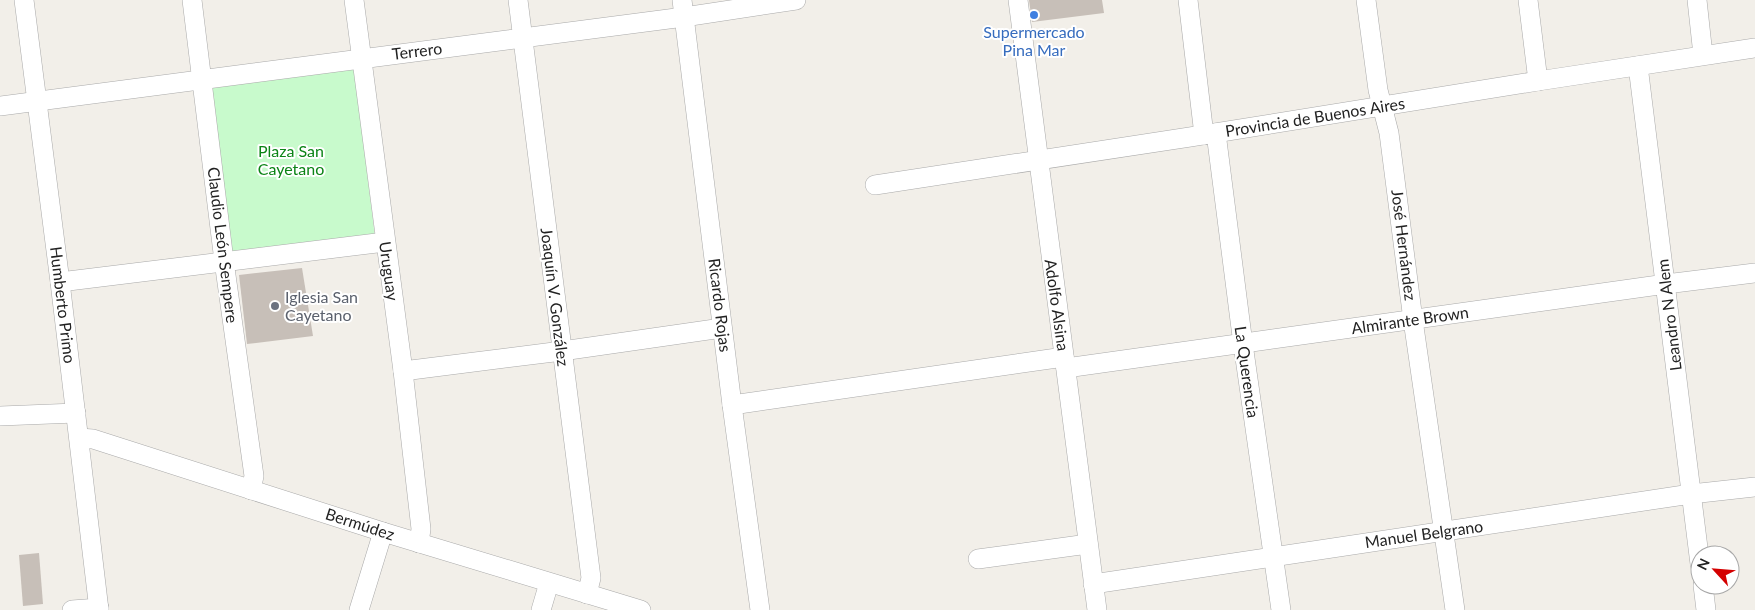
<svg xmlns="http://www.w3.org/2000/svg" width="1755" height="610" font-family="Lato,sans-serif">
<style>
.park{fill:#c8facc}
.building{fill:#c7bfb8}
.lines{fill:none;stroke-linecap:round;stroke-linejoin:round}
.minor-casing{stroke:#a9a9a9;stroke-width:20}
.minor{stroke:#fff;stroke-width:19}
.shop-dot{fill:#3f7fe0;stroke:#fff;stroke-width:2}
.worship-dot{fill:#6b7280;stroke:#fff;stroke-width:2}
.labels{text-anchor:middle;stroke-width:4;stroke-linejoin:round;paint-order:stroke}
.shop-label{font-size:16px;fill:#366cbe;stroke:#fff}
.street-label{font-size:16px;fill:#222;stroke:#fff}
.park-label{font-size:16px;fill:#0c8416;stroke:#fff}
.worship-label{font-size:16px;fill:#5b616d;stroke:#fff;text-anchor:start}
</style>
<rect width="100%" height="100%" fill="#f2efe9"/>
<!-- park -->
<path class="park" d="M354 66 375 237 228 255 207 85Z"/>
<!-- building -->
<g class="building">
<path d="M1029 0H1102L1104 13 1032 22Z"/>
<path d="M302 268 313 336 247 344 239 275Z"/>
<path d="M39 553 43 604 23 606 19 555Z"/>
</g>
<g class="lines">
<defs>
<g id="minor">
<path d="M24 0 60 282 99 610"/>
<path d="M192 0 224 261 254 476 251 490"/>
<path d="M354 0 403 371 421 529 419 543"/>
<path d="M518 0 591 578 587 594"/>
<path d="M682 0 732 405 760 610"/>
<path d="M1018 0 1097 610"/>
<path d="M1188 0 1204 135"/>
<path d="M1366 0 1378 90 1389 133 1413 320 1455 610"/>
<path d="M1528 0 1538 81"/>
<path d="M1697 0 1703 55"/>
<path d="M1638 66 1700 564"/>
<path d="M0 106 684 17 796 0"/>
<path d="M1216 133 1243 344 1281 610"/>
<path d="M875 185 1190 137 1538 81 1755 48"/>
<path d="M60 282 385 242"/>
<path d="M1066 368 1666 284 1755 273"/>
<path d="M403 371 562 351 722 328"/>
<path d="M732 405 1064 357"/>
<path d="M0 416 76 413"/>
<path d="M79 438 93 439 383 532 641 610"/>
<path d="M978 559 1088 544"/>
<path d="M1093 584 1691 494 1755 487"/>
<path d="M1703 585 1706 610"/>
<path d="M72 610 99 608"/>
<path d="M359 610 383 532"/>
<path d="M541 610 549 583"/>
</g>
</defs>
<!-- minor casing -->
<use href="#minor" class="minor-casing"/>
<!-- minor -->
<use href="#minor" class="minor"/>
</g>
<!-- markers -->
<circle class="shop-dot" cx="1034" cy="15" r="5"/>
<circle class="worship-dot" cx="275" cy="306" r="5"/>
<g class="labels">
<!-- shop labels -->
<g class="shop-label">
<text x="1034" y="38">Supermercado<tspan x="1034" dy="18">Pina Mar</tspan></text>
</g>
<!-- street labels -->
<g class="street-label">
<text transform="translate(417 51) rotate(-7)" y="6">Terrero</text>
<text transform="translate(1315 117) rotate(-9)" y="6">Provincia de Buenos Aires</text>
<text transform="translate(223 245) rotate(83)" y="6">Claudio León Sempere</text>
<text transform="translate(1404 245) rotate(83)" y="6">José Hernández</text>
<text transform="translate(389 271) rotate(82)" y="6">Uruguay</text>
<text transform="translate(555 297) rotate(83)" y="6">Joaquín V. González</text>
<text transform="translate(63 305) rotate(83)" y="6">Humberto Primo</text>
<text transform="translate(720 305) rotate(83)" y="6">Ricardo Rojas</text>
<text transform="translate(1057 305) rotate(82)" y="6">Adolfo Alsina</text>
<text transform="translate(1669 315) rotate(-97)" y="6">Leandro N Alem</text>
<text transform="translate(1410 320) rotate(-8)" y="6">Almirante Brown</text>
<text transform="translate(1247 372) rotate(82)" y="6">La Querencia</text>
<text transform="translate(360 524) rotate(18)" y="6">Bermúdez</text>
<text transform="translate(1424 534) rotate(-8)" y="6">Manuel Belgrano</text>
</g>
<!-- park labels -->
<g class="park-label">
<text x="291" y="157">Plaza San<tspan x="291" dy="18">Cayetano</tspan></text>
</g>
<!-- worship labels -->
<g class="worship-label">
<text x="285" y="303">Iglesia San<tspan x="285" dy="18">Cayetano</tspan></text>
</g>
</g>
<!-- north arrow -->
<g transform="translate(1715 570) rotate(296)"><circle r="24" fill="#ffffff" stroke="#a7a7a7"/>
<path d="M0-4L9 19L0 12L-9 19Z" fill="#d40000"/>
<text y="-8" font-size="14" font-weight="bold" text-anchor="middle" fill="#222222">N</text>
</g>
</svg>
